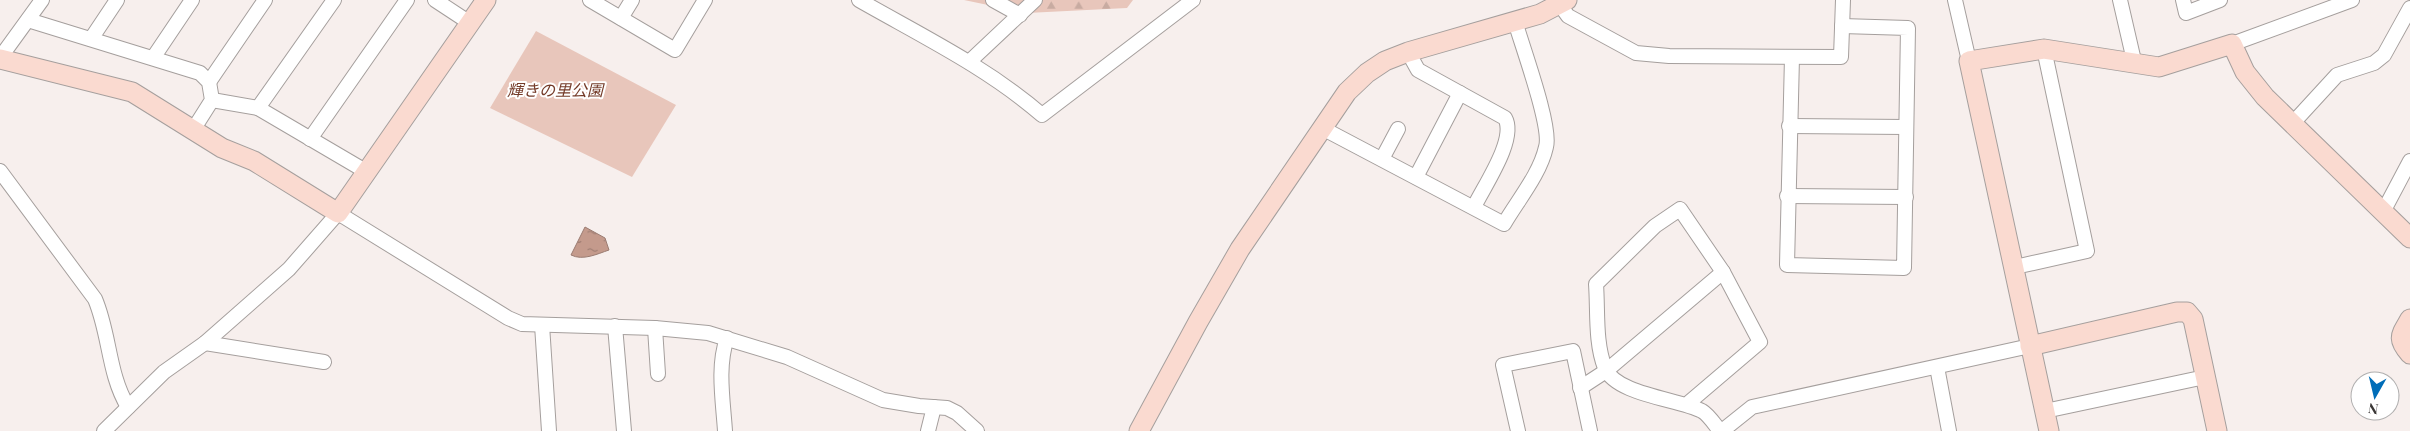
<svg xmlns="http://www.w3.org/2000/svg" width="2410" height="431" font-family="'Playfair Display','Noto Sans JP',serif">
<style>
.forest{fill:url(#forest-firs)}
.green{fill:#e8c6bb}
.water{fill:url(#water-ripples);stroke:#9b7c72}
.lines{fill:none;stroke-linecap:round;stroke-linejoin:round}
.street-casing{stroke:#a59f9d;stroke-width:16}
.secondary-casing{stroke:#a59f9d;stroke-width:21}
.street{stroke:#fff;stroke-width:14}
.secondary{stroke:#fadad0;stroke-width:19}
.labels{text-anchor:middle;stroke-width:4;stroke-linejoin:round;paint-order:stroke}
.park-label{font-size:16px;font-style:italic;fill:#743b29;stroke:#fff}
</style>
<defs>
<pattern id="forest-firs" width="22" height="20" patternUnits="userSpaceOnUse" patternTransform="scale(1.25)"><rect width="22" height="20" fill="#e8c6bb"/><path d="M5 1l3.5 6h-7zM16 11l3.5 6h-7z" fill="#c8aba1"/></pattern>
<pattern id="water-ripples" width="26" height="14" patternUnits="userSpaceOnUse" patternTransform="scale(1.25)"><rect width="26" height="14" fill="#c49a8c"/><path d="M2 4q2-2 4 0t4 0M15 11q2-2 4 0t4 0" fill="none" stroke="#a07e73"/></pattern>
</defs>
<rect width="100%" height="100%" fill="#f7efed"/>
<!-- forest -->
<path class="forest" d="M964 0H1133L1127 8 1027 13Z"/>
<!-- green -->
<path class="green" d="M536 31 676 105 632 177 490 108Z"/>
<!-- water -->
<path class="water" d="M585 227 605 238 609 250C597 254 583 261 571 255Z"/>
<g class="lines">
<defs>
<g id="street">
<path d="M435 0 470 23"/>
<path d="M590 0 675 50 705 0"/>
<path d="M859 0C922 36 988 68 1042 115L1193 0"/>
<path d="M993 0 1020 15"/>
<path d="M1955 0 1969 61"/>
<path d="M2120 0 2135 65"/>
<path d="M2183 0 2186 13 2220 0"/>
<path d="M1560 5 1568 16 1636 53 1669 56 1841 57 1843 0"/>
<path d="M621 18 632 0"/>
<path d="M28 20 200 73 209 82 212 100 193 130"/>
<path d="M91 39 117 0"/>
<path d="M2232 44 2352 0"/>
<path d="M1408 52 1418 70 1505 118C1517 139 1484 186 1474 207"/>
<path d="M1792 57 1787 265 1904 268 1908 28 1842 26"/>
<path d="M0 58 42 0"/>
<path d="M153 58 192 0"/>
<path d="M969 62 1035 0"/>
<path d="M209 82 265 0"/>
<path d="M212 100 258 108 367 172"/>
<path d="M258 108 334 0"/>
<path d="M2292 124 2337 75 2374 63 2384 55 2410 8"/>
<path d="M1789 126 1906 127"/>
<path d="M1322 128 1504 224C1518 200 1540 174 1546 147 1552 127 1522 46 1515 21"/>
<path d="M310 139 407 0"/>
<path d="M1382 159 1398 129"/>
<path d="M0 171 95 299C110 334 108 374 128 407"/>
<path d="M1416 177 1460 93"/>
<path d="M1787 196 1906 197"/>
<path d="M2383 212 2410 161"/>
<path d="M2015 267 2087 251 2044 49"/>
<path d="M542 325 549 431"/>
<path d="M615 326 624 431"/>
<path d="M655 328 658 374"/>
<path d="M205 343 324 362"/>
<path d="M1937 367 1949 431"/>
<path d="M1580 388 1606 371 1723 272"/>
<path d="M1686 405 1760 342 1723 272 1680 209 1655 226 1596 284C1598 311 1595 343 1605 368 1616 395 1679 399 1702 411 1709 415 1715 425 1720 431"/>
<path d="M2045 411 2205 377"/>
<path d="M104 431 164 372 205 343 289 269 338 213 508 318 522 324 655 328 708 333 787 357 883 400 919 406 947 408 957 413 977 431"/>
<path d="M725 431C723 400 717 367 727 338"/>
<path d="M928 431 934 407"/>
<path d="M1518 431 1503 365 1573 351 1590 431"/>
<path d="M1722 431 1752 407 2030 346"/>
</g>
<g id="secondary">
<path d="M0 59 132 92 222 148 254 161 338 213 486 0"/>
<path d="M2410 319C2401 335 2396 338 2410 354"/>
<path d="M2030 346 2177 312H2187L2193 319 2217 431"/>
<path d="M1139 431 1198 322 1240 249 1347 92 1367 73 1385 61 1408 52 1540 14 1567 0"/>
<path d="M2049 431 1969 61 2044 49 2159 67 2232 44 2245 72 2265 97 2410 238"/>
</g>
</defs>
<!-- street casing -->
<use href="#street" class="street-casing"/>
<!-- secondary casing -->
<use href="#secondary" class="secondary-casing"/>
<!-- street -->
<use href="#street" class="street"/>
<!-- secondary -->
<use href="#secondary" class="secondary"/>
</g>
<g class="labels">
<!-- park labels -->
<g class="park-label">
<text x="555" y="96">輝きの里公園</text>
</g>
</g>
<!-- north arrow -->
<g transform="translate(2375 396) rotate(188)"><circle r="24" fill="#ffffff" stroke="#b0afaf"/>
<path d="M0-4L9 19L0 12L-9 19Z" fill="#006db8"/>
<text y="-8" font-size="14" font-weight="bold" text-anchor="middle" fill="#3a3736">N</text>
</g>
</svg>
